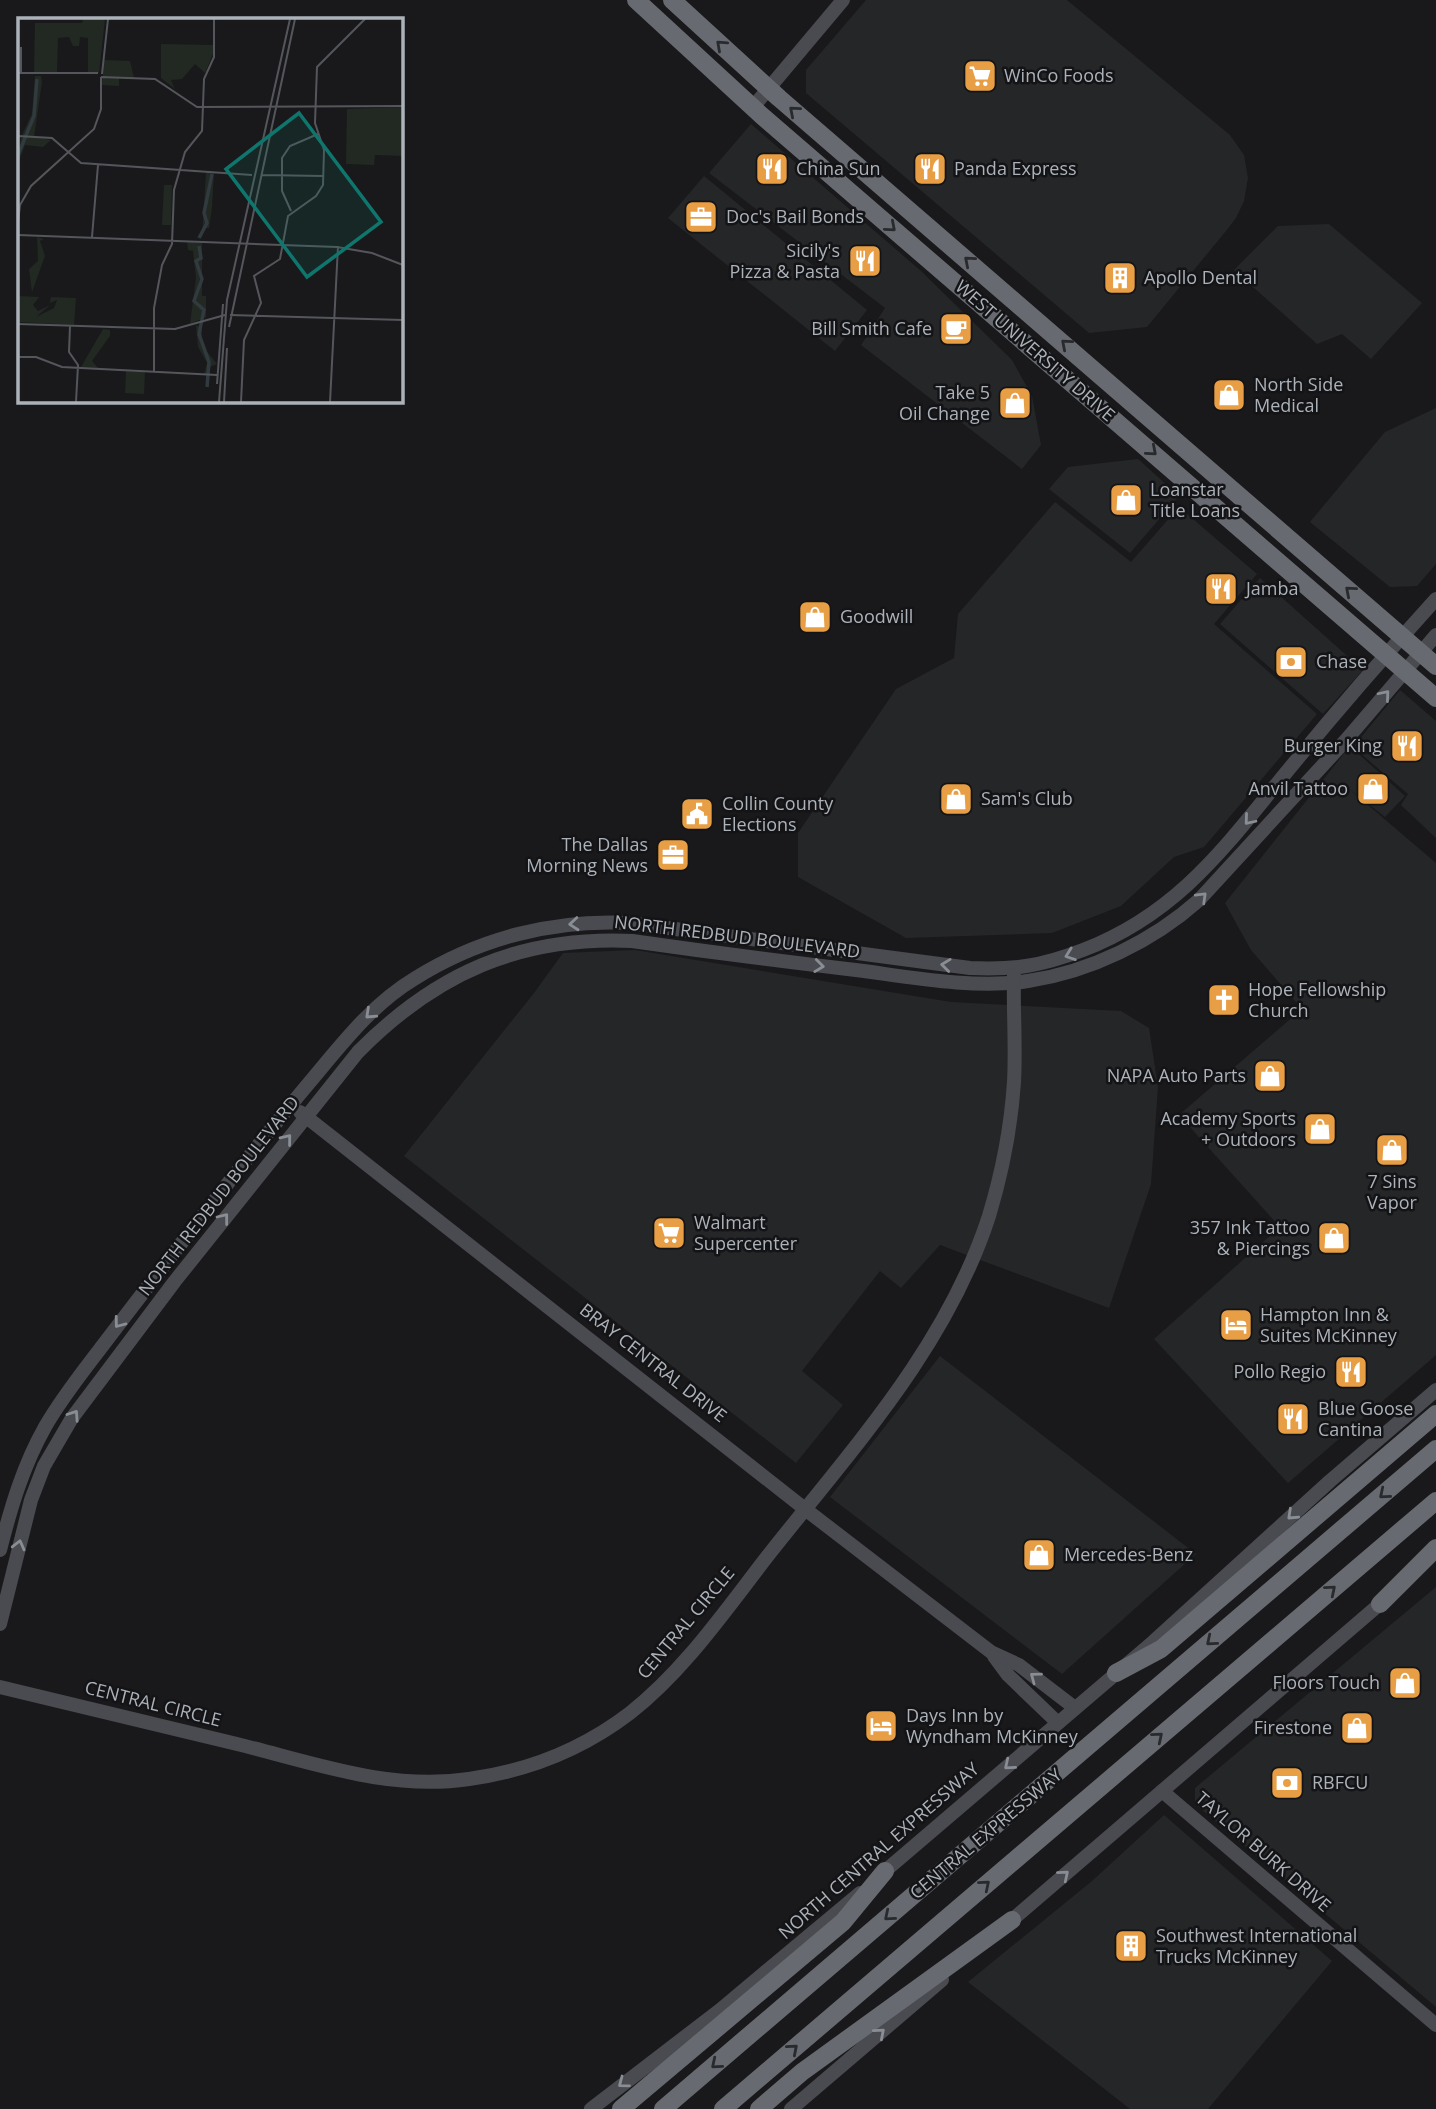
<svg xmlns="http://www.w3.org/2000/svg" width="1436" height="2109" font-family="'Open Sans',sans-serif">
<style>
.built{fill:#252628}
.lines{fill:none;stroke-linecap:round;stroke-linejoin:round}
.secondary{stroke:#494b50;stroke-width:14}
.highway{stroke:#676b71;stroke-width:18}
.oneway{stroke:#292a2d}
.oneway2{stroke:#898e95}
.labels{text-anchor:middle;stroke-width:5;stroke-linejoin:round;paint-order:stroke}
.poi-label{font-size:18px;fill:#acb2ba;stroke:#141416;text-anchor:start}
.street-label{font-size:18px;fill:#acb2ba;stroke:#141416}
.inset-river{fill:none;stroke:#303a3f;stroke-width:3.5}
.inset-road{fill:none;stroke:#54565b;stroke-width:2}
.view{fill:#0f766e;fill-opacity:0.15;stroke:#0f766e;stroke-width:3.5}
.inset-edge{fill:none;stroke:#acb2ba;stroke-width:3.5}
</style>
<rect width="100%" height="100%" fill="#19191b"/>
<!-- built -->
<g class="built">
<path d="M866 0H1067L1230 135 1244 155 1248 178 1244 201 1236 218 1226 231 1147 327 1089 333 806 93V70Z"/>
<path d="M751 124 921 271 1012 360 1032 396 1041 445 1022 469 861 345 885 308 709 173Z"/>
<path d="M704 176 867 310 835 351 668 218Z"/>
<path d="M1329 224 1422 303 1371 359 1342 334 1317 344 1234 270 1278 226Z"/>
<path d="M1436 408V564L1417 586 1390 587 1310 522 1385 432Z"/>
<path d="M1138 459 1179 496 1130 553 1049 489 1068 467Z"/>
<path d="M1055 502 1131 562 1179 507 1257 574 1214 624 1317 714 1204 847 1174 857 1121 906 1052 933 906 938 798 877V833L896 689 954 658 958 614Z"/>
<path d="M1260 578 1363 670 1323 714 1220 624Z"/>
<path d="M1400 690 1436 721V838L1401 805 1408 794 1353 747Z"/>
<path d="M1350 746 1405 796 1385 817 1348 788 1436 863V1355L1288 1483 1154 1339 1280 1227 1179 1115 1302 1009 1251 950 1225 903Z"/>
<path d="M635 950 951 1002 1121 1011 1149 1028 1158 1087 1151 1184 1109 1308 940 1245 901 1288 880 1271 802 1371 843 1405 796 1463 404 1156 534 993 563 953Z"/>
<path d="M940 1356 1196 1554 1062 1674 830 1497Z"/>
<path d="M1436 1587V2007L1195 1804V1788Z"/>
<path d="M1164 1815 1332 1961 1208 2109H1130L968 1982 1092 1881Z"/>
</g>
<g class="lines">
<!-- secondary -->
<g class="secondary">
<path d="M753 107 843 0"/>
<path d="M300 1112 805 1509 991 1652 1019 1665 1075 1708"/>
<path d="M0 1550C11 1507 23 1466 45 1427 61 1399 81 1374 100 1349 129 1311 158 1273 187 1236 227 1184 267 1133 309 1083 341 1045 371 1005 414 979 479 938 554 919 630 923L970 968C1015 970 1041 966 1083 950 1182 912 1229 841 1294 763 1340 707 1387 653 1436 599"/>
<path d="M0 1624 31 1500 44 1466 72 1418 175 1281 358 1052C436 973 520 936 632 941 709 952 787 962 864 971 915 978 978 989 1028 981 1090 972 1153 941 1199 900L1346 740 1436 635"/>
<path d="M994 1656 1008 1675 1058 1723"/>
<path d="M0 1687C79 1706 158 1725 237 1744 314 1763 389 1791 469 1779 527 1771 583 1749 630 1713 685 1670 727 1608 770 1553 853 1448 947 1346 989 1216 1002 1173 1011 1127 1014 1082 1016 1046 1013 1010 1014 975"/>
<path d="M1162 1791 1436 2025"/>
<path d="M878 1877 1153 1642 1330 1481 1436 1390"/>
<path d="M1005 1926 1388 1597"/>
<path d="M591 2109 720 2010 860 1893"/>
<path d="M791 2109 942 1980"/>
</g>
<!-- highway -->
<g class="highway">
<path d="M636 0 761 115 1436 698"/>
<path d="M672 0 779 98 1436 666"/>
<path d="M1380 1604 1436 1548"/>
<path d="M1116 1673 1161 1649 1436 1414"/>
<path d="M621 2109 843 1922 885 1871"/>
<path d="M663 2109 1436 1449"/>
<path d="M723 2109 1436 1501"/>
<path d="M759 2109 802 2072 1012 1920"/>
</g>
</g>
<!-- one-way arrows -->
<defs><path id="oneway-chevron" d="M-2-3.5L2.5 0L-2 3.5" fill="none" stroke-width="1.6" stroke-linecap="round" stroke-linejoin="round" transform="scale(1.75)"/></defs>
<g class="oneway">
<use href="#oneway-chevron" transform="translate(721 45) rotate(-138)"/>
<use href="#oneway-chevron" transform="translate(794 111) rotate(-139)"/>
<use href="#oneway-chevron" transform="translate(891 227) rotate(41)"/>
<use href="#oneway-chevron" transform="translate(969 261) rotate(-139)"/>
<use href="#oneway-chevron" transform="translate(1066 344) rotate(-139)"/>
<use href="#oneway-chevron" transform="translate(1152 451) rotate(41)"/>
<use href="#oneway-chevron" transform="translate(1350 591) rotate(-139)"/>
<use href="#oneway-chevron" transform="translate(1384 1494) rotate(140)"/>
<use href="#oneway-chevron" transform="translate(1331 1590) rotate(-40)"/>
<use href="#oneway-chevron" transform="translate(1211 1641) rotate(140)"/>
<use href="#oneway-chevron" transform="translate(1158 1737) rotate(-40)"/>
<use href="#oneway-chevron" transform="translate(985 1885) rotate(-40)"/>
<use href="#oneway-chevron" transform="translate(889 1916) rotate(140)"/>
<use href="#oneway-chevron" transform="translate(793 2049) rotate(-41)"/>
<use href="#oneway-chevron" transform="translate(716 2064) rotate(140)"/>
</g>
<g class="oneway2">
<use href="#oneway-chevron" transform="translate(1385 695) rotate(-50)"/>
<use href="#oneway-chevron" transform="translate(1249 820) rotate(130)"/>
<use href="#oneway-chevron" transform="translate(1202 897) rotate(-44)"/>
<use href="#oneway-chevron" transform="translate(574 924) rotate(175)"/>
<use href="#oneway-chevron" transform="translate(1070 955) rotate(160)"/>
<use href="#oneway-chevron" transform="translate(946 965) rotate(-173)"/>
<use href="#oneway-chevron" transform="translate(819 966) rotate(7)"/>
<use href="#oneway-chevron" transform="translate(370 1014) rotate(137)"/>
<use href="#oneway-chevron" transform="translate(287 1139) rotate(-51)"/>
<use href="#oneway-chevron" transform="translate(224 1218) rotate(-52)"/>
<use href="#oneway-chevron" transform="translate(119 1323) rotate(127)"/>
<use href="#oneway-chevron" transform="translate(74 1415) rotate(-56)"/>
<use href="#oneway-chevron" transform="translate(1292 1515) rotate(137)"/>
<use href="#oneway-chevron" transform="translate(19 1545) rotate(-76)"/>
<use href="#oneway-chevron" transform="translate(1035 1677) rotate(-143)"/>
<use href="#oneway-chevron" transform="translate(1009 1765) rotate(140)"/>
<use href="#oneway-chevron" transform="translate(1064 1875) rotate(-40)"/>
<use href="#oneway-chevron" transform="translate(880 2033) rotate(-41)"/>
<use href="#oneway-chevron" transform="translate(623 2083) rotate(143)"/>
</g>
<!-- icons -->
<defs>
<symbol id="supermarket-square" viewBox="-11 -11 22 22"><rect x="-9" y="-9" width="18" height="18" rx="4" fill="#e89e44" stroke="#141416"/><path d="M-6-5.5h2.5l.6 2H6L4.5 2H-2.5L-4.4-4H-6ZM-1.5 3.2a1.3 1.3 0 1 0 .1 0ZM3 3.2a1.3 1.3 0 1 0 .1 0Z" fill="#fff"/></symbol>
<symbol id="restaurant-square" viewBox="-11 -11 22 22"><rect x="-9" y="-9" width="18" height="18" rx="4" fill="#e89e44" stroke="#141416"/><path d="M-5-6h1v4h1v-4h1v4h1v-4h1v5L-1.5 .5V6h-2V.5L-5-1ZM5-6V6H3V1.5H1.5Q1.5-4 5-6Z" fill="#fff"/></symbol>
<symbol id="office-square" viewBox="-11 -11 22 22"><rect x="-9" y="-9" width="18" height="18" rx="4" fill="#e89e44" stroke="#141416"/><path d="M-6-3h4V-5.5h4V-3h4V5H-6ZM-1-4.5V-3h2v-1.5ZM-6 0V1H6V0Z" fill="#fff"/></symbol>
<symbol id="building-square" viewBox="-11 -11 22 22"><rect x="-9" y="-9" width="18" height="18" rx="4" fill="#e89e44" stroke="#141416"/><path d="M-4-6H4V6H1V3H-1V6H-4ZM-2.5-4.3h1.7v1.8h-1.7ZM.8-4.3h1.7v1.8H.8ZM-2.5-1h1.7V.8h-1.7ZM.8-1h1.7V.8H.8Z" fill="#fff"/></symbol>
<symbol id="cafe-square" viewBox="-11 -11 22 22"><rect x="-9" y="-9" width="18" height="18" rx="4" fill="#e89e44" stroke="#141416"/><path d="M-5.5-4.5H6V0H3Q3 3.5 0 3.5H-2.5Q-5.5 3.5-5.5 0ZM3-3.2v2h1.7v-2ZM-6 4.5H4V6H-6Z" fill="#fff"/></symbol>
<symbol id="shop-square" viewBox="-11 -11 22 22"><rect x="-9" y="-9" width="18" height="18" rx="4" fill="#e89e44" stroke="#141416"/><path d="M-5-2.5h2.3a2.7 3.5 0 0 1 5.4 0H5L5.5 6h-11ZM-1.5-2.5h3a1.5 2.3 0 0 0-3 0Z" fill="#fff"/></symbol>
<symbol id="bank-square" viewBox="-11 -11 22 22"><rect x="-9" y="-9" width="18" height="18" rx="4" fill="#e89e44" stroke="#141416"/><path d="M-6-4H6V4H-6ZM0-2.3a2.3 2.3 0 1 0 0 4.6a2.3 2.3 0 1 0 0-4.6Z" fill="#fff"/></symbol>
<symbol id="civic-square" viewBox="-11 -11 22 22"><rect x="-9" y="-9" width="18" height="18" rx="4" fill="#e89e44" stroke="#141416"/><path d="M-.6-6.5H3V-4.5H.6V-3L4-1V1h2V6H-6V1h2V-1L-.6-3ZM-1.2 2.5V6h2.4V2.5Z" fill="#fff"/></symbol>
<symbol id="church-square" viewBox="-11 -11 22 22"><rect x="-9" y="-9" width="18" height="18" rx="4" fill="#e89e44" stroke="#141416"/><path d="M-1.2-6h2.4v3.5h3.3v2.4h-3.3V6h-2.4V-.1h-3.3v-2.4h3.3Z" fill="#fff"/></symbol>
<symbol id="hotel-square" viewBox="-11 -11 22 22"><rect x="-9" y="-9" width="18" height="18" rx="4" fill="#e89e44" stroke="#141416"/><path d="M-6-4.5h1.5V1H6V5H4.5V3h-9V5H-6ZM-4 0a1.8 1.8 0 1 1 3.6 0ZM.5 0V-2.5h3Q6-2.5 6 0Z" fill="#fff"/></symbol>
</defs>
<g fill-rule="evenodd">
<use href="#supermarket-square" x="961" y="57" width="38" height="38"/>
<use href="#restaurant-square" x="753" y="150" width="38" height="38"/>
<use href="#restaurant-square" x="911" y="150" width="38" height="38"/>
<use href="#office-square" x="682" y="198" width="38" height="38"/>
<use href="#restaurant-square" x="846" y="242" width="38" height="38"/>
<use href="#building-square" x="1101" y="259" width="38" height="38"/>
<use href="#cafe-square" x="937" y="310" width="38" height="38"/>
<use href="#shop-square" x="1210" y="376" width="38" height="38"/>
<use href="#shop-square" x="996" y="384" width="38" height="38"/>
<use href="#shop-square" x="1107" y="481" width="38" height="38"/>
<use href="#restaurant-square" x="1202" y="570" width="38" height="38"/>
<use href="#shop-square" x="796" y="598" width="38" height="38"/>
<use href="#bank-square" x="1272" y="643" width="38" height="38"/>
<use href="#restaurant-square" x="1388" y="727" width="38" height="38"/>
<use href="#shop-square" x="1354" y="770" width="38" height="38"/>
<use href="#shop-square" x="937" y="780" width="38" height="38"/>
<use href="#civic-square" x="678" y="795" width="38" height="38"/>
<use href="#office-square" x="654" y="836" width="38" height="38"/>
<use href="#church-square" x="1205" y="981" width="38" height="38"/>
<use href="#shop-square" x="1251" y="1057" width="38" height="38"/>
<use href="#shop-square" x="1301" y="1110" width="38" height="38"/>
<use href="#shop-square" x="1373" y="1131" width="38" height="38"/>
<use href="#supermarket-square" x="650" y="1214" width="38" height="38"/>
<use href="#shop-square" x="1315" y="1219" width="38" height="38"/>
<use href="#hotel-square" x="1217" y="1306" width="38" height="38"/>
<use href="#restaurant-square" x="1332" y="1353" width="38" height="38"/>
<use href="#restaurant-square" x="1274" y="1400" width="38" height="38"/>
<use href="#shop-square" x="1020" y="1536" width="38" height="38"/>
<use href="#shop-square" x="1386" y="1664" width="38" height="38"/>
<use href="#hotel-square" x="862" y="1707" width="38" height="38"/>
<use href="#shop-square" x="1338" y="1709" width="38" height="38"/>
<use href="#bank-square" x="1268" y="1764" width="38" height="38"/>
<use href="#building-square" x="1112" y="1927" width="38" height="38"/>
</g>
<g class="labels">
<!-- poi labels -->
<g class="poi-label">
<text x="1004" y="82">WinCo Foods</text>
<text x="796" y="175">China Sun</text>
<text x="954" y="175">Panda Express</text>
<text x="726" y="223">Doc's Bail Bonds</text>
<text x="840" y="257" text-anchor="end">Sicily's<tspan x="840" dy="21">Pizza &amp; Pasta</tspan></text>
<text x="1144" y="284">Apollo Dental</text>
<text x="932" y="335" text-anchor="end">Bill Smith Cafe</text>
<text x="1254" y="391">North Side<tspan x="1254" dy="21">Medical</tspan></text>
<text x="990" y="399" text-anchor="end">Take 5<tspan x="990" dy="21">Oil Change</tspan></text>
<text x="1150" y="496">Loanstar<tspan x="1150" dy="21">Title Loans</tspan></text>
<text x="1246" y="595">Jamba</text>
<text x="840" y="623">Goodwill</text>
<text x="1316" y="668">Chase</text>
<text x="1382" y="752" text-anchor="end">Burger King</text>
<text x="1348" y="795" text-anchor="end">Anvil Tattoo</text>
<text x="981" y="805">Sam's Club</text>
<text x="722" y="810">Collin County<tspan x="722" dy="21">Elections</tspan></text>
<text x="648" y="851" text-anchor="end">The Dallas<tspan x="648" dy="21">Morning News</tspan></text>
<text x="1248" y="996">Hope Fellowship<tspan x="1248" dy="21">Church</tspan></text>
<text x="1246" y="1082" text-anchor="end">NAPA Auto Parts</text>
<text x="1296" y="1125" text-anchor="end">Academy Sports<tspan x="1296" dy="21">+ Outdoors</tspan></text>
<text x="1392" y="1188" text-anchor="middle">7 Sins<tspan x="1392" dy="21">Vapor</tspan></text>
<text x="694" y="1229">Walmart<tspan x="694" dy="21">Supercenter</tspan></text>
<text x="1310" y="1234" text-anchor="end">357 Ink Tattoo<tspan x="1310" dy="21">&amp; Piercings</tspan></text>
<text x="1260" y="1321">Hampton Inn &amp;<tspan x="1260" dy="21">Suites McKinney</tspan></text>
<text x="1326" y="1378" text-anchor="end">Pollo Regio</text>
<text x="1318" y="1415">Blue Goose<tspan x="1318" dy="21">Cantina</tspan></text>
<text x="1064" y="1561">Mercedes-Benz</text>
<text x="1380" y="1689" text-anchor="end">Floors Touch</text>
<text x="906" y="1722">Days Inn by<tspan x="906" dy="21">Wyndham McKinney</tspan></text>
<text x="1332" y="1734" text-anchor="end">Firestone</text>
<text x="1312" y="1789">RBFCU</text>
<text x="1156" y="1942">Southwest International<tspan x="1156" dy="21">Trucks McKinney</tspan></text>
</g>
<!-- street labels -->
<g class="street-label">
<text transform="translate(1035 351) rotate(41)" y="6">WEST UNIVERSITY DRIVE</text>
<text transform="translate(737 937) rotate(7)" y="6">NORTH REDBUD BOULEVARD</text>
<text transform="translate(219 1196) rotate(-52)" y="6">NORTH REDBUD BOULEVARD</text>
<text transform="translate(653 1363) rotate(38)" y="6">BRAY CENTRAL DRIVE</text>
<text transform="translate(686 1623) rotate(-50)" y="6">CENTRAL CIRCLE</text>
<text transform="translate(153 1704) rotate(14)" y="6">CENTRAL CIRCLE</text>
<text transform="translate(986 1834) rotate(-40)" y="6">CENTRAL EXPRESSWAY</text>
<text transform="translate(879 1851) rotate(-41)" y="6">NORTH CENTRAL EXPRESSWAY</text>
<text transform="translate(1263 1852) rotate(41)" y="6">TAYLOR BURK DRIVE</text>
</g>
</g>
<!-- overview -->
<g transform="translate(18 18)">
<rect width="385" height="385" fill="#19191b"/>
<path d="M65 1H87L81 55 70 54V20L62 19 61 28H55L51 19 40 20 39 54H16L17 5H64ZM143 26 195 27V36L187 55 177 46 164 61 153 62 157 71 143 60ZM86 42 112 43 116 60 101 59V68L84 67ZM17 58H23L24 64 16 119 33 122 25 129 7 127 0 146 3 119 14 96ZM385 89V138L357 137 356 147 328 146 329 91ZM188 154 196 155 194 189 191 210H186L184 219ZM146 167H154L153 207H144ZM19 219 26 221 22 223 27 238 14 274 11 251 20 243ZM169 223 184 225V278H188V299L172 306 178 260 175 233 170 232ZM0 278 21 279 15 287 20 293 32 287 18 299 36 290 39 282 32 285 33 279 58 280 56 307 0 304ZM184 307V327L199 346 192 349V356H186L189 345 180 329 178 308ZM85 311 92 312V318L74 343 80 350 63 349ZM108 353 127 354 126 376 107 375Z" fill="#212922"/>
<path class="inset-river" d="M0 137 16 98 19 61M181 220 189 205 186 195 194 156M181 228 183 240 178 243 184 261 176 283 186 292 181 316 191 344 189 369"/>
<path class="inset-road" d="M0 55H80M3 56V29M84 56 90 1M83 59 137 61 179 89 385 88M0 118 34 120 63 145 234 157M243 157 305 158M273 193 264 173V140L272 128 300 116M0 205 2 187 13 168 76 111 83 91V59M0 217 319 229 354 235 385 247M74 219 80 147M212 297 385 302M0 306 157 311 207 297M52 308 51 334 60 347 58 384M211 309 277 1M0 339H18L44 349 199 357M136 354V290L144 247 154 226 156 172 167 134 184 113 186 61 196 39V1M199 366 205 286M201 384 209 282 272 1M206 384 209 330M223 384 226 322 243 285 236 258 262 241 270 198 298 178 305 167 306 132 297 105 299 49 347 1M312 384 320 228"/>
<path class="view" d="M281 95 363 204 289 259 208 151Z"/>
<rect width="385" height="385" class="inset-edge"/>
</g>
</svg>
